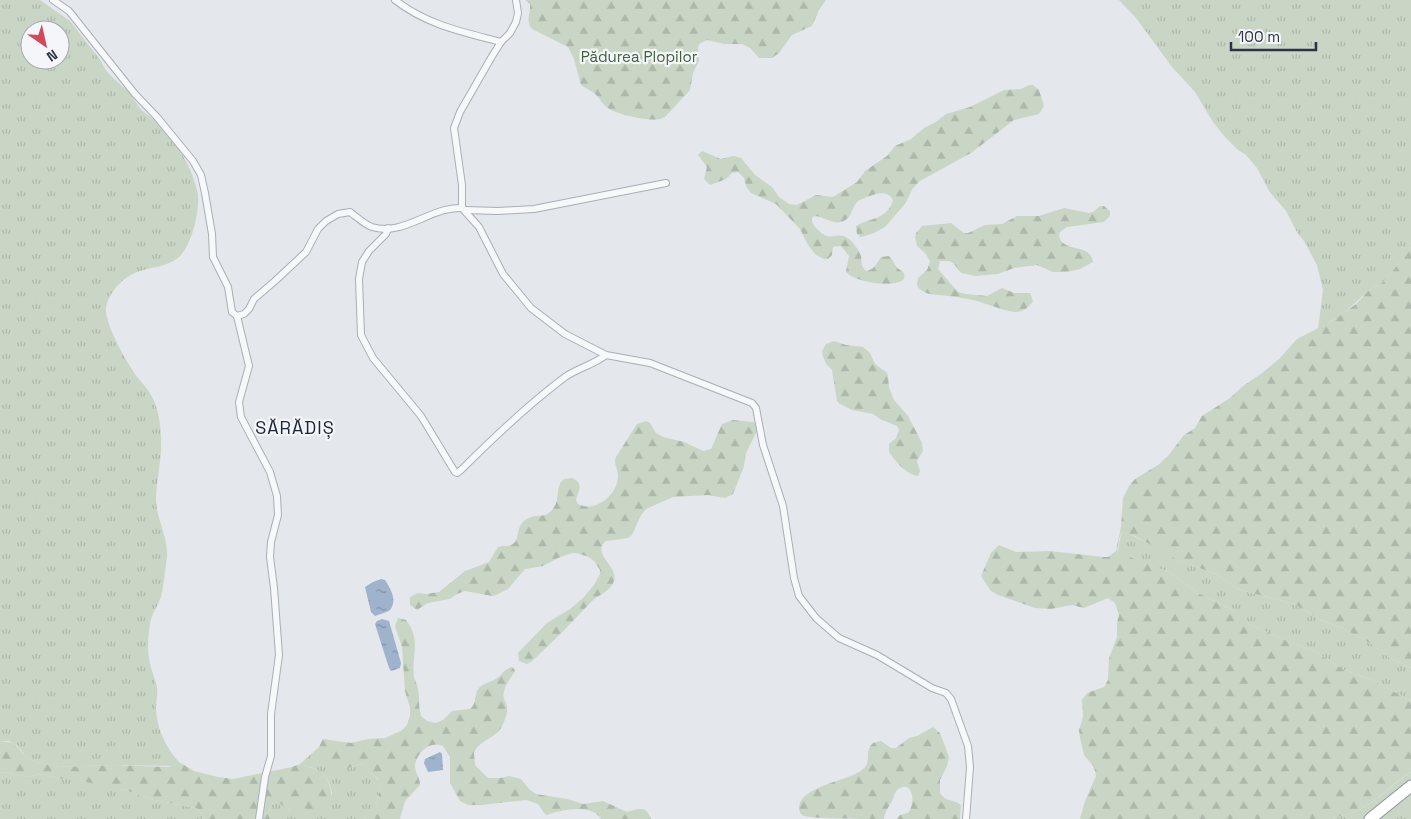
<svg xmlns="http://www.w3.org/2000/svg" width="1411" height="819" font-family="'Space Grotesk',sans-serif">
<style>
.grass{fill:url(#grass-tufts);fill-rule:evenodd}
.forest{fill:url(#forest-firs)}
.water{fill:url(#water-ripples)}
.lines{fill:none;stroke-linecap:round;stroke-linejoin:round}
.street-casing{stroke:#a9aeb7;stroke-width:8}
.highway-casing{stroke:#8b94a3;stroke-width:13}
.street{stroke:#f7f8fa;stroke-width:6}
.highway{stroke:#fff;stroke-width:11}
.labels{text-anchor:middle;stroke-width:4.5;stroke-linejoin:round;paint-order:stroke}
.park-label{font-size:15px;fill:#3f6138;stroke:#f4f6f9}
.quarter-label{font-size:18px;letter-spacing:1px;fill:#1d2536;stroke:#f4f6f9}
</style>
<defs>
<pattern id="grass-tufts" width="24" height="20" patternUnits="userSpaceOnUse" patternTransform="scale(1.25)"><rect width="24" height="20" fill="#c9d6c5"/><path d="M3 7l-1-3M5 7V3M7 7l1-3M15 17l-1-3M17 17v-4M19 17l1-3" fill="none" stroke="#adb8ab"/></pattern>
<pattern id="forest-firs" width="22" height="20" patternUnits="userSpaceOnUse" patternTransform="scale(1.25)"><rect width="22" height="20" fill="#c9d6c5"/><path d="M5 1l3.5 6h-7zM16 11l3.5 6h-7z" fill="#adb8ab"/></pattern>
<pattern id="water-ripples" width="26" height="14" patternUnits="userSpaceOnUse" patternTransform="scale(1.25)"><rect width="26" height="14" fill="#9fb4cc"/><path d="M2 4q2-2 4 0t4 0M15 11q2-2 4 0t4 0" fill="none" stroke="#8293a7"/></pattern>
</defs>
<rect width="100%" height="100%" fill="#e4e7ec"/>
<!-- grass -->
<g class="grass">
<path d="M0 0H40L70 21 101 61C106 74 118 82 128 91 133 96 135 102 140 108 145 114 153 118 158 123 176 139 196 174 198 197 199 214 191 251 175 260 164 267 152 267 140 271 124 276 109 291 106 308 104 323 128 365 138 378 144 385 150 391 154 401 159 413 161 427 161 440 162 461 156 481 156 501 157 520 168 537 167 557 165 570 164 585 161 597 158 606 152 613 150 623 148 636 147 651 150 664 152 672 155 679 157 687 158 694 156 701 156 707 156 727 166 748 179 762L173 766 115 765 59 767 33 761 25 756 17 745 9 741H0ZM30 30H60V60H30Z"/>
<path d="M1119 0H1411V247L1385 281 1369 290 1342 315 1318 329 1323 290 1317 265 1304 241 1298 234 1286 211 1269 191 1257 168 1246 155 1238 150 1226 138 1213 122 1195 92 1172 67 1136 18Z"/>
<path d="M1123 531 1158 548 1180 561 1216 574 1240 590 1294 604 1323 621 1343 628 1373 645 1390 658 1411 668V701L1372 680 1346 671 1312 650 1295 644 1260 629 1248 623 1235 611 1198 593 1169 572 1117 553C1120 545 1119 538 1123 531Z"/>
<path d="M319 747 329 756 349 768 362 764 368 769 379 781 381 785 376 806 369 812 364 819H270C268 813 269 806 275 802L283 804 289 810 314 816 332 794C331 784 326 774 316 769 311 767 306 767 300 764Z"/>
<path d="M6 772 27 777 40 774 62 779H74L125 790 154 800 196 808 202 814 203 819H0V773Z"/>
<path d="M1411 772V819H1333C1341 815 1351 814 1359 810 1379 800 1393 783 1411 772Z"/>
</g>
<!-- forest -->
<g class="forest">
<path d="M525 0H826L819 10 812 26 792 35 779 53 772 58H759L750 48 742 44H724L707 40 699 44 698 48 699 61 693 73 690 90 665 117C655 124 622 115 611 110 601 104 601 99 594 93 590 90 585 88 581 85L574 59 568 47 532 29C525 20 531 14 530 4Z"/>
<path d="M1029 85H1033L1039 90 1044 106 1039 114 1014 120 971 153 920 181 913 188 905 204 885 227 874 233 861 237 857 234 856 226C871 217 885 221 893 201 888 186 868 197 858 201 853 206 852 213 848 218 836 229 826 216 814 216L812 218C812 223 813 225 817 229 830 243 835 232 846 237 852 240 859 250 861 256 862 263 860 265 866 271 874 270 877 263 881 257L889 256C893 259 893 262 896 266 900 272 906 270 904 279 894 289 855 282 846 272L849 256 841 246 833 247 832 255 828 259H824L816 255 808 245 800 229 776 204 751 193 746 186 744 178 738 172 732 173 726 179 710 185 704 179 707 167 698 155 702 151 721 159 733 156 741 158 755 175 772 187 779 197 789 204 797 205 816 195 833 197 857 182 865 171 887 156 895 146 911 139 924 128 936 122 946 114 970 107 1004 90 1021 89Z"/>
<path d="M1100 206H1104L1110 211V216L1104 222 1067 227 1060 232 1059 236C1064 254 1090 242 1093 262L1080 269 1067 272H1053L1037 265 1014 268 998 274 976 276 961 273 953 263 949 261H940L938 269 958 292 966 294 987 296 1002 288 1014 293H1030L1033 301C1029 307 1024 311 1017 312 1009 313 983 302 973 300 965 298 957 297 949 296 937 294 926 297 917 286L918 278 927 270 930 262 926 254 917 246 915 237 916 233 922 226 951 223 964 233H968L985 225 1002 224 1017 216H1039L1064 208 1089 213 1093 212Z"/>
<path d="M1411 247V668L1390 658 1373 645 1343 628 1323 621 1294 604 1240 590 1216 574 1180 561 1135 536 1122 532 1119 539 1117 552 1169 572 1198 593 1239 613 1248 623 1260 629 1295 644 1312 650 1346 671 1372 680 1411 701V772C1392 783 1379 800 1359 810 1351 814 1341 815 1333 819H1080L1085 801 1096 776 1094 767 1084 755 1080 738 1079 730 1083 717 1082 700 1087 693 1104 687 1108 680 1109 658 1117 637V623L1119 615 1115 603 1108 598 1084 608 1072 605 1051 609 1035 608 998 595 991 591 981 576 991 553 999 545 1016 552 1050 551 1103 557H1108L1116 551 1121 526 1123 498 1129 486 1135 479 1158 465 1168 456 1184 435 1195 428 1202 416 1230 398 1243 386 1262 373 1279 359 1297 339 1334 320 1356 304 1369 290 1385 281Z"/>
<path d="M834 341 846 345 863 347 870 353 875 364 886 372 888 375 889 388 894 400 908 416 922 443 923 451 917 461 920 471 918 476C907 475 895 461 889 452V444L896 438 899 430 897 426 880 419 873 414 852 410 840 404 837 401 832 370 826 364 823 356 822 351 826 344Z"/>
<path d="M733 420 754 422 758 429 746 453 744 466 733 494 725 498 708 495 673 497 646 509 641 515 632 535 628 538 606 541C589 555 624 568 612 585 608 592 597 596 591 602 572 622 552 643 531 662L527 664 519 661 518 653 547 623 570 609 583 598 594 585 600 574V570L595 562 589 557 576 553H572L558 558 543 566 525 569 508 589 496 595 492 596 465 591 457 594 450 599 428 603 417 610 410 605V597L418 593 426 594 439 592 465 571 489 562 498 547C503 545 509 547 513 544 517 541 517 537 518 533 521 517 532 516 546 515 564 504 553 488 564 479L572 478C584 483 579 490 576 500L578 504C595 513 618 495 618 476 618 469 613 464 616 457L637 424 646 421 650 423 656 433 663 437 684 442 703 451 711 449 722 424Z"/>
<path d="M398 618 406 620C422 641 411 654 414 677 415 681 417 684 418 688 420 697 418 706 421 716L427 721 435 723 443 720 452 711 470 709C478 703 473 694 479 688 483 683 491 682 496 679 504 674 501 671 512 667L514 669 515 671C511 678 505 684 504 692 502 698 506 701 507 707 508 713 505 720 502 726 497 738 480 739 474 753L475 765 488 778H501L509 776 521 779 529 789 536 794 567 799 583 804 603 801 627 812C638 809 646 805 651 819H601C591 803 561 810 547 815L545 814 538 804 526 800 481 805H468L460 801 450 783V757L443 746C431 740 416 752 415 766 415 773 420 777 420 785L405 801 400 819H364L369 812 376 806 381 785 377 778 362 764 345 769 341 768 319 747 323 739 351 743 368 739 385 738 401 731 407 725 410 716V708L405 691 402 647 395 626Z"/>
<path d="M933 727 940 733 949 757 947 766 940 780V793C945 802 954 799 961 805L960 819H897L900 815 908 813C916 804 913 781 900 788 895 790 894 797 892 801 888 808 885 811 884 819 867 819 817 819 804 816 800 814 799 811 799 807 801 786 848 781 862 770 873 762 863 752 873 743L881 741 891 748H896L909 738 917 736Z"/>
<path d="M0 741 14 743 25 756 33 761 59 767 115 765 168 767 173 766 179 762 194 771 218 777 233 779 292 767 300 764C307 767 316 768 321 772 336 785 335 815 315 816 307 816 294 814 288 809 283 806 281 803 275 802 269 806 268 812 270 819H203L202 814 196 808 154 800 125 790 108 787 78 780 62 779 40 774 27 777 6 772 0 773Z"/>
</g>
<!-- water -->
<g class="water">
<path d="M381 579 385 580C391 589 398 602 389 611L375 616 371 612 365 587 373 582Z"/>
<path d="M382 619 389 621 401 663 400 668 391 671 389 668 375 624 377 621Z"/>
<path d="M440 752 442 754 443 770 428 772 424 763 425 759Z"/>
</g>
<g class="lines">
<defs>
<g id="street">
<path d="M53 0 69 11 135 94 157 117 193 161 201 175 205 193 212 234 213 257 228 287 232 312 237 316 249 366 239 402 241 417 270 472 277 496 278 515 271 542 270 557 274 588 279 655 271 714V756L265 777 259 819"/>
<path d="M395 0C427 25 463 32 501 42"/>
<path d="M462 208V185L454 128 460 112 491 58 501 42 510 33 516 22 518 13 516 0"/>
<path d="M465 210 498 211 534 209 666 183"/>
<path d="M388 228 386 234 369 251 362 262 359 279 361 335 373 358 421 416 455 472 457 473 461 470C493 438 529 404 565 377 578 368 593 365 606 355"/>
<path d="M237 316 244 314 249 309 254 299 275 281 306 252 318 229 326 221 338 214 350 212C357 217 364 224 372 227 403 237 432 206 462 208L479 227 503 274 531 308 565 334 606 355 650 363 752 403 756 408 763 445 783 506 794 578 799 596 816 618 839 638 877 655 932 688 946 693 951 699 968 746 970 767 966 819"/>
</g>
<path id="highway" d="M1370 819 1411 786"/>
</defs>
<!-- street casing -->
<use href="#street" class="street-casing"/>
<!-- highway casing -->
<use href="#highway" class="highway-casing"/>
<!-- street -->
<use href="#street" class="street"/>
<!-- highway -->
<use href="#highway" class="highway"/>
</g>
<g class="labels">
<!-- park labels -->
<g class="park-label">
<text x="639" y="62">Pădurea Plopilor</text>
</g>
<!-- quarter labels -->
<g class="quarter-label">
<text x="295" y="434">SĂRĂDIȘ</text>
</g>
</g>
<!-- north arrow -->
<g transform="translate(45 45) rotate(146)"><circle r="24" fill="#f4f6f9" stroke="#a4a8b1"/>
<path d="M0-4L9 19L0 12L-9 19Z" fill="#d1495b"/>
<text y="-8" font-size="14" font-weight="bold" text-anchor="middle" fill="#2b3445">N</text>
</g>
<!-- scale -->
<path d="M1231 42v8h85v-8" fill="none" stroke="#2b3445" stroke-width="2.5"/>
<text x="1238" y="42" font-size="15" fill="#2b3445" stroke="#f4f6f9" stroke-width="4" paint-order="stroke">100 m</text>
</svg>
